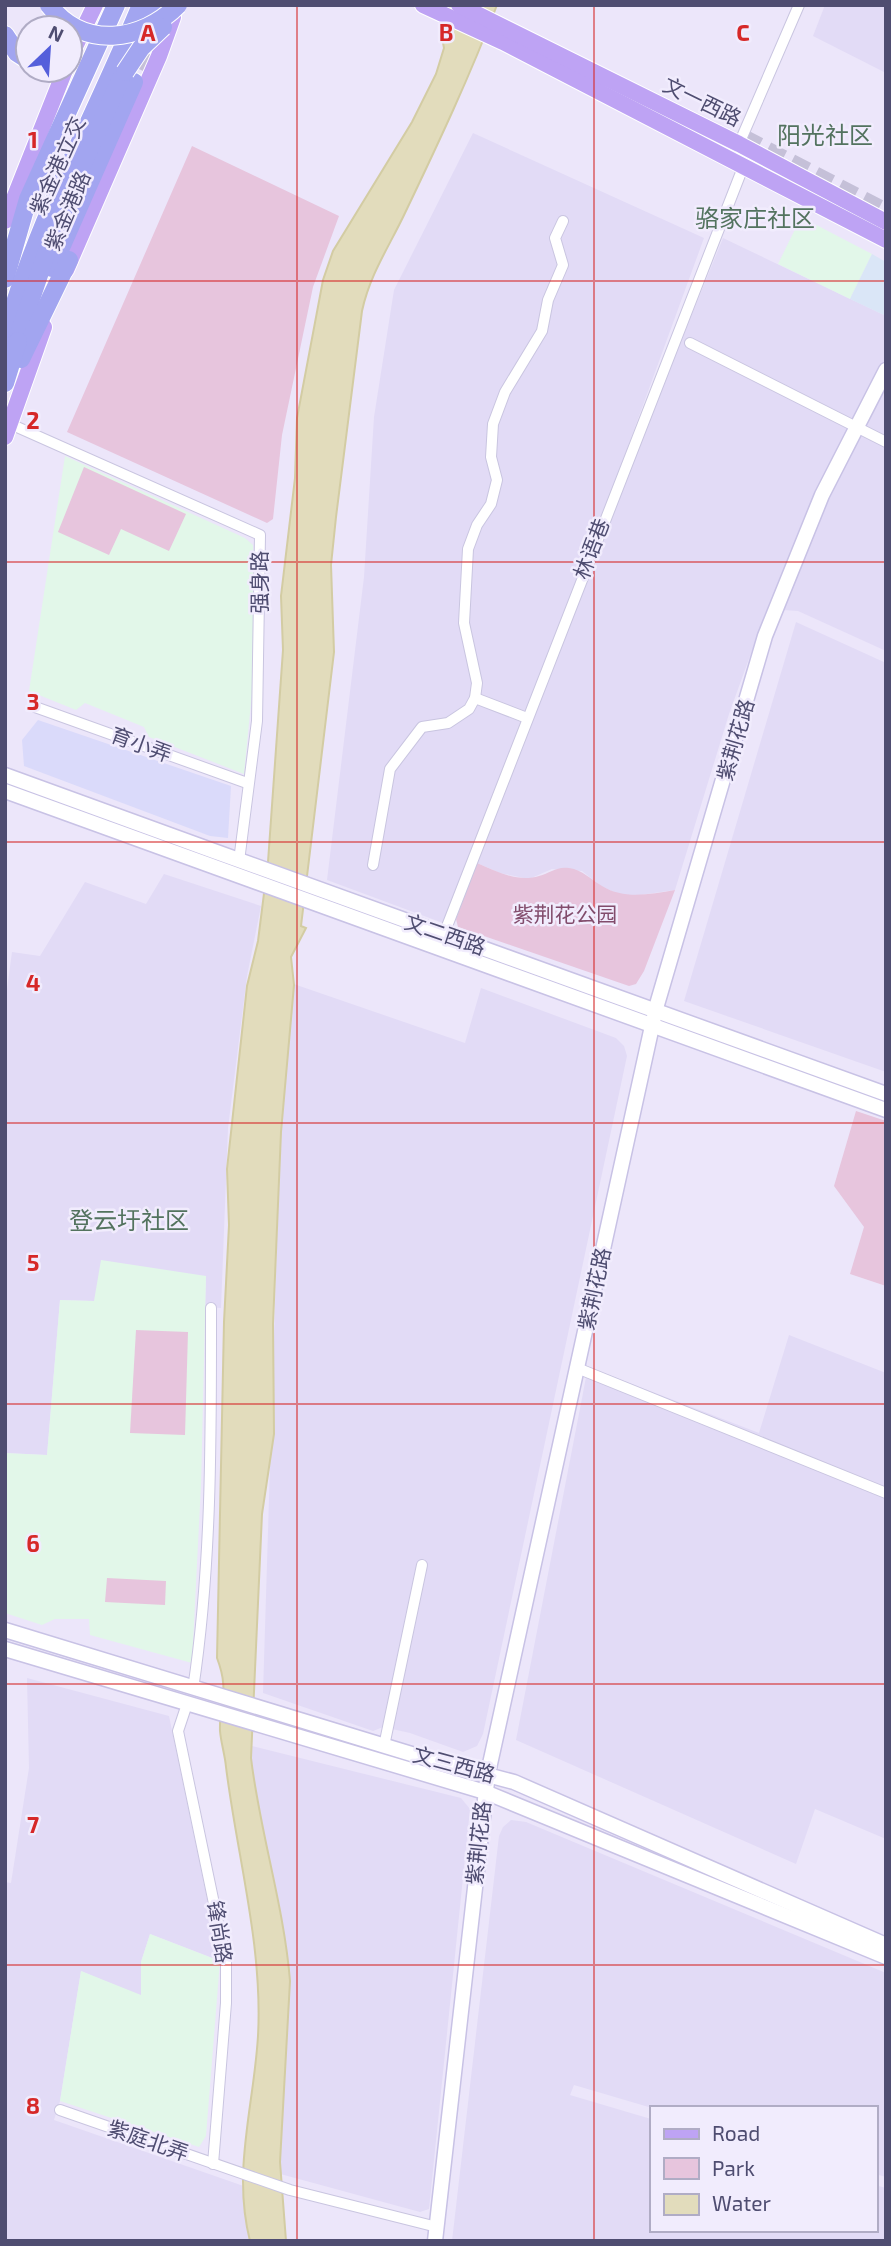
<svg xmlns="http://www.w3.org/2000/svg" width="891" height="2246" font-family="'Exo 2','Noto Sans SC',sans-serif">
<style>
.residential{fill:#e2dbf6}
.commercial{fill:#dadafa}
.education{fill:#e2f7e9}
.medical{fill:#dae6f7}
.green{fill:#e7c5dd}
.water{fill:#e2dcbc;stroke:#d3cca3;stroke-width:2}
.lines{fill:none;stroke-linecap:round;stroke-linejoin:round}
.highway-tunnel{stroke:#c5c0d8;stroke-width:18;stroke-dasharray:18 9;stroke-linecap:butt}
.street-casing{stroke:#c9c5e0;stroke-width:12}
.secondary-casing{stroke:#c8c2e5;stroke-width:17}
.primary-casing{stroke:#fff;stroke-width:18}
.highway-casing{stroke:#fff;stroke-width:20}
.street{stroke:#fff;stroke-width:10}
.secondary{stroke:#fff;stroke-width:14}
.primary{stroke:#bea3f4;stroke-width:16}
.highway{stroke:#a2a5f0;stroke-width:18}
.highway-bridge-casing{stroke:#fff;stroke-width:20;stroke-linecap:butt}
.highway-bridge{stroke:#a2a5f0;stroke-width:18}
.grid{fill:none;stroke:#d62828;stroke-width:2;stroke-opacity:0.55}
.labels{text-anchor:middle;stroke-width:5;stroke-linejoin:round;paint-order:stroke}
.street-label{font-size:21px;fill:#4f4d71;stroke:#f1ecfd}
.park-label{font-size:21px;fill:#824c6c;stroke:#f1ecfd}
.quarter-label{font-size:24px;fill:#53735f;stroke:#f1ecfd}
.grid-label{font-size:23px;text-anchor:middle;font-weight:bold;fill:#d62828;stroke:#f1ecfd;stroke-width:5;stroke-linejoin:round;paint-order:stroke}
</style>
<rect width="100%" height="100%" fill="#ece6fa"/>
<!-- residential -->
<g class="residential">
<path d="M825 5H886V73L813 36Z"/>
<path d="M473 133 704 238 608 501 443 923 327 880 364 577 374 417 394 290Z"/>
<path d="M723 238 886 316V651L798 611 767 609 729 714 675 890 633 896 619 894 602 887 582 871 552 869 529 879 500 873 477 863 595 553Z"/>
<path d="M796 622 886 663V1072L684 1001Z"/>
<path d="M164 874 261 906 247 976 228 1128 221 1308 205 1307 206 1277 94 1301 60 1300 47 1455 5 1453V1004L12 952 40 956 85 882 146 904Z"/>
<path d="M285 981 465 1043 481 988 616 1038 624 1046 627 1056 483 1734 477 1746 463 1752 410 1733 383 1727 373 1731 263 1693Z"/>
<path d="M789 1335 886 1373V1839L815 1809 796 1864 516 1740 588 1367 759 1433Z"/>
<path d="M27 1678 169 1716 220 1961 150 1934 141 1962V1996L81 1971 60 2101 54 2120 255 2190 261 2241H5V1882L11 1883 29 1768Z"/>
<path d="M244 1744 461 1798 470 1809 429 2209 420 2212 273 2172Z"/>
<path d="M511 1820 526 1822 886 1973V2177L875 2174V2108H652L574 2085 570 2095 651 2119V2230H875V2185L886 2188V2241H452L499 1836 503 1827Z"/>
</g>
<!-- commercial -->
<path class="commercial" d="M38 720 231 786 228 838 210 836 24 766 22 740Z"/>
<!-- education -->
<g class="education">
<path d="M801 217 872 254 850 299 778 264Z"/>
<path d="M65 456 245 538 253 545 255 663 244 774 149 737 144 727 85 703 76 710 29 691Z"/>
<path d="M101 1260 206 1276 201 1485 192 1663 90 1635 89 1619H55L42 1625 5 1613V1453L47 1455 60 1300 94 1301Z"/>
<path d="M150 1934 220 1961 206 2136 199 2147 60 2101 81 1971 141 1995V1962Z"/>
</g>
<!-- medical -->
<path class="medical" d="M872 254 886 262V316L850 299Z"/>
<!-- green -->
<g class="green">
<path d="M192 146 339 216 313 287 282 435 273 519 267 523 67 432Z"/>
<path d="M84 467 186 514 169 551 121 529 109 555 58 532Z"/>
<path d="M477 863C496 871 518 883 539 876 550 873 557 866 569 868 583 870 590 879 602 886 625 900 650 894 675 890L644 971 636 984 629 986 458 927 456 919Z"/>
<path d="M856 1111 886 1121V1286L850 1274 864 1227 834 1186Z"/>
<path d="M136 1330 188 1332 185 1435 130 1433Z"/>
<path d="M107 1578 166 1581 165 1605 105 1602Z"/>
</g>
<!-- water -->
<path class="water" d="M446 5H497C470 76 438 144 405 213 389 247 370 274 362 311L336 517 331 565 334 652 301 926 306 928 291 957 294 985 281 1132 273 1324 274 1434 262 1514 251 1758C260 1833 284 1906 290 1981L280 2162 286 2241H250C232 2171 254 2105 258 2036 263 1946 237 1856 226 1767 225 1755 221 1743 220 1731 219 1700 230 1692 217 1658L224 1322 229 1225 227 1169 247 986 258 941 268 862 283 650 281 596 295 478 297 418 323 280 333 251 412 122 436 74 444 48 440 27Z"/>
<g class="lines">
<!-- highway-tunnel -->
<g class="highway-tunnel">
<path d="M139 69 153 40"/>
<path d="M743 138 886 212"/>
</g>
<defs>
<g id="street">
<path d="M690 343 886 442"/>
<path d="M8 423 260 535 257 721 239 861"/>
<path d="M475 698 527 718"/>
<path d="M35 707 247 783"/>
<path d="M373 865 390 769 422 727 448 723 469 709 475 698 477 683 464 623 468 549 477 525 491 504 497 480 491 457 493 424 505 392 542 331 548 300 563 265 555 238 563 221"/>
<path d="M444 934 740 175 743 165 739 144 799 5"/>
<path d="M577 1368 886 1493"/>
<path d="M193 1689C212 1564 211 1434 211 1308"/>
<path d="M187 1704 178 1731 226 1961V2003L213 2164"/>
<path d="M384 1746 422 1565"/>
<path d="M60 2110 290 2190 437 2227"/>
</g>
<g id="secondary">
<path d="M5 775C298 883 593 985 886 1094"/>
<path d="M5 791 886 1110"/>
<path d="M5 1630 431 1760 514 1782 886 1945"/>
<path d="M5 1649 485 1792 886 1957"/>
<path d="M435 2241 488 1773 656 1008 765 636 822 495 886 370"/>
</g>
<g id="primary">
<path d="M423 5 503 42 886 240"/>
<path d="M459 5 739 144 886 222"/>
<path d="M70 57 95 5"/>
<path d="M5 221 65 70"/>
<path d="M66 270 159 56 173 17"/>
<path d="M5 437 44 327"/>
</g>
<g id="highway">
<path d="M5 35 17 53 28 60"/>
<path d="M52 268 134 82"/>
<path d="M5 279 28 199 116 5"/>
<path d="M5 335C38 219 95 116 141 5"/>
<path d="M14 349 58 219 154 5"/>
<path d="M21 359 69 260"/>
<path d="M5 383 18 341"/>
</g>
</defs>
<!-- street casing -->
<use href="#street" class="street-casing"/>
<!-- secondary casing -->
<use href="#secondary" class="secondary-casing"/>
<!-- primary casing -->
<use href="#primary" class="primary-casing"/>
<!-- highway casing -->
<use href="#highway" class="highway-casing"/>
<!-- street -->
<use href="#street" class="street"/>
<!-- secondary -->
<use href="#secondary" class="secondary"/>
<!-- primary -->
<use href="#primary" class="primary"/>
<!-- highway -->
<use href="#highway" class="highway"/>
<defs>
<g id="highway-bridge">
<path d="M49 5C83 50 142 42 178 5"/>
<path d="M125 72 141 48 163 27"/>
</g>
</defs>
<!-- highway-bridge casing -->
<use href="#highway-bridge" class="highway-bridge-casing"/>
<!-- highway-bridge -->
<use href="#highway-bridge" class="highway-bridge"/>
</g>
<!-- grid -->
<path class="grid" d="M297 5V2241M594 5V2241M5 281H886M5 562H886M5 842H886M5 1123H886M5 1404H886M5 1684H886M5 1965H886"/>
<g class="labels">
<!-- street labels -->
<g class="street-label">
<text transform="translate(702 102) rotate(26)" y="7">文一西路</text>
<text transform="translate(58 166) rotate(-66)" y="7">紫金港立交</text>
<text transform="translate(68 211) rotate(-67)" y="7">紫金港路</text>
<text transform="translate(592 549) rotate(-69)" y="7">林语巷</text>
<text transform="translate(260 582) rotate(-90)" y="7">强身路</text>
<text transform="translate(736 740) rotate(-74)" y="7">紫荆花路</text>
<text transform="translate(141 745) rotate(20)" y="7">育小弄</text>
<text transform="translate(445 935) rotate(19)" y="7">文二西路</text>
<text transform="translate(595 1289) rotate(-78)" y="7">紫荆花路</text>
<text transform="translate(454 1765) rotate(15)" y="7">文三西路</text>
<text transform="translate(479 1843) rotate(-84)" y="7">紫荆花路</text>
<text transform="translate(219 1932) rotate(81)" y="7">锋尚路</text>
<text transform="translate(148 2141) rotate(19)" y="7">紫庭北弄</text>
</g>
<!-- park labels -->
<g class="park-label">
<text x="565" y="922">紫荆花公园</text>
</g>
<!-- quarter labels -->
<g class="quarter-label">
<text x="825" y="144">阳光社区</text>
<text x="755" y="227">骆家庄社区</text>
<text x="129" y="1229">登云圩社区</text>
</g>
</g>
<g class="grid-label">
<text x="148" y="41">A</text>
<text x="446" y="41">B</text>
<text x="743" y="41">C</text>
<text x="33" y="148">1</text>
<text x="33" y="429">2</text>
<text x="33" y="710">3</text>
<text x="33" y="991">4</text>
<text x="33" y="1271">5</text>
<text x="33" y="1552">6</text>
<text x="33" y="1833">7</text>
<text x="33" y="2114">8</text>
</g>
<!-- border -->
<rect width="891" height="2246" fill="none" stroke="#4f4d71" stroke-width="14"/>
<!-- legend -->
<rect x="650" y="2106" width="228" height="126" fill="#f1ecfd" stroke="#b0acc5" stroke-width="2"/>
<rect x="664" y="2129" width="35" height="10" fill="#bea3f4" stroke="#b0acc5" stroke-width="2"/>
<text x="712" y="2141" font-size="21" fill="#4f4d71">Road</text>
<rect x="664" y="2158" width="35" height="21" fill="#e7c5dd" stroke="#b0acc5" stroke-width="2"/>
<text x="712" y="2176" font-size="21" fill="#4f4d71">Park</text>
<rect x="664" y="2194" width="35" height="21" fill="#e2dcbc" stroke="#b0acc5" stroke-width="2"/>
<text x="712" y="2211" font-size="21" fill="#4f4d71">Water</text>
<!-- north arrow -->
<g transform="translate(49 49) rotate(25)"><circle r="33" fill="#f1ecfd" stroke="#b0acc5" stroke-width="2"/>
<path d="M0-5L12 26L0 18L-12 26Z" fill="#555fdb"/>
<text y="-10" font-size="19" font-weight="bold" text-anchor="middle" fill="#4f4d71">N</text>
</g>
</svg>
